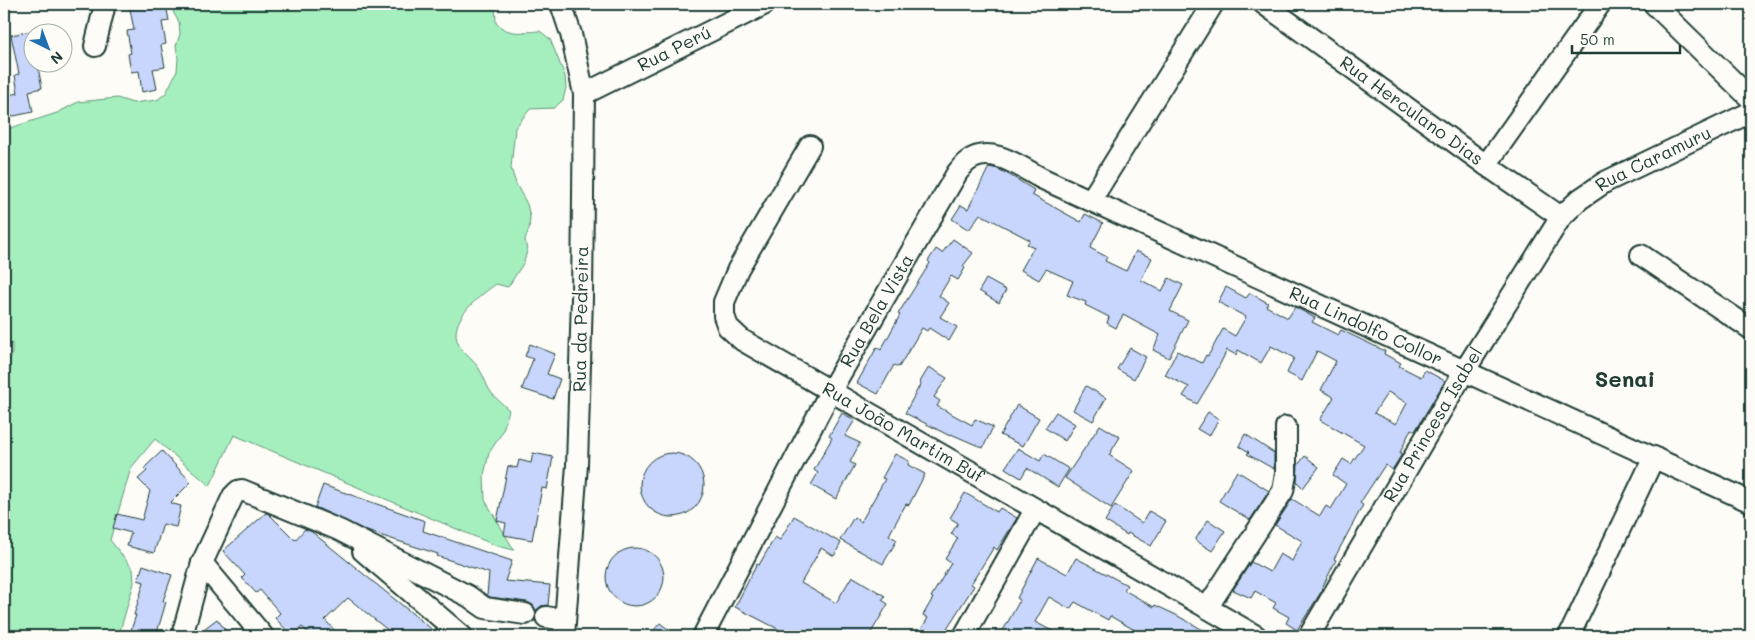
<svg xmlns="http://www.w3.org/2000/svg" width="1755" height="640" font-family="Mali,sans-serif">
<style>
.green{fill:#a5efbe;stroke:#629679}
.building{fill:#c8d5fc;stroke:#1f3d34;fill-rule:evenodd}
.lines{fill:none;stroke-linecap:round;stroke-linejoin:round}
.minor-casing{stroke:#1f3d34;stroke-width:24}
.minor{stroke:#fdfcf7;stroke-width:20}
.labels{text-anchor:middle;stroke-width:4.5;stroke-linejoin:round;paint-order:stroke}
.street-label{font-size:18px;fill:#1f3d34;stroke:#fdfcf7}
.district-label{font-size:22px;font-weight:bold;fill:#1f3d34;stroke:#fdfcf7}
</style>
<rect width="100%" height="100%" fill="#fdfcf7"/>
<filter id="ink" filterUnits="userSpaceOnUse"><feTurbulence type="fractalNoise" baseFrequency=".02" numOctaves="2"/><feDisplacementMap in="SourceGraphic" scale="10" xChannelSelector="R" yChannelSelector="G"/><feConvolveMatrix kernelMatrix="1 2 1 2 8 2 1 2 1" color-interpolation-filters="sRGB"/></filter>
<g filter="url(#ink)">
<!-- green -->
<path class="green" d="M180 4H495L496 23C509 36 522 32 540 31L550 39 565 76 566 88 563 100 554 108 530 109 515 128 511 168 516 184 527 204 530 217 529 229 525 239 527 251 524 262 508 287 496 284C477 298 442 324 462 350 467 356 474 361 478 367 483 374 486 384 490 391 495 398 503 404 509 410L502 433 489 453 484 475 485 500 514 550 497 546 234 435 210 486 155 439 131 468 110 540 133 569 134 583 120 631 112 636H10L4 630V416L7 393V366L12 354V343L4 347V130L57 113 78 102 117 98 133 103 157 100 166 93 177 71 178 58 176 46 180 34 179 22 173 12Z"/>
<!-- building -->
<g class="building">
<path d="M141 4H166L169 21 162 22 166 44 161 45 165 67 153 69 157 89 142 92 139 71 131 72 128 54 131 53 127 31 134 30 130 9 141 7Z"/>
<path d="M32 31V62H37L42 88 29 91 33 112 4 118V96L18 93 15 75 19 74 11 35Z"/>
<path d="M989 167 998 169 1013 177 1034 190 1032 195 1081 222 1085 214 1103 223 1090 248 1107 257 1105 261 1126 271 1136 251 1152 258 1141 280 1162 291 1169 278 1183 285 1170 311 1188 320 1169 358 1153 350 1160 335 1123 315 1116 328 1107 323 1109 317 1085 305 1086 302 1067 295 1073 281 1046 269 1039 280 1021 270 1034 247 1027 244 1030 240 980 214 969 230 952 219 961 205 968 209Z"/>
<path d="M953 239 973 253 963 266 965 268 958 280 951 276 939 296 949 303 940 317 957 327 949 341 929 328 927 331 922 328 899 367 894 365 878 394 857 383 877 347 881 350 900 315 898 314 930 263 928 261 936 249 942 253Z"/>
<path d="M986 279 1006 290 999 303 979 291Z"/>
<path d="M1226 287 1246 298 1250 293 1268 303 1266 306 1288 318 1295 307 1315 318 1312 322 1338 335 1341 330 1385 351 1384 354 1401 363 1399 366 1421 377 1425 370 1445 381 1415 431 1411 429 1400 453 1402 454 1392 470 1385 465 1360 503 1363 505 1334 559 1336 560 1322 588 1323 589 1297 630 1286 623 1289 617 1273 608 1276 603 1255 591 1251 598 1233 590 1251 562 1270 572 1280 554 1292 561 1302 541 1275 525 1292 499 1320 516 1326 506 1331 509 1346 484 1333 475 1343 459 1351 464 1364 445 1320 420 1334 397 1321 390 1336 361 1317 351 1302 381 1287 373 1294 358 1271 346 1261 363 1238 350 1236 355 1227 350 1214 376 1197 404 1183 396 1189 387 1165 375 1177 351 1202 363 1206 355 1208 356 1223 329 1235 336 1246 317 1218 302ZM1388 392 1407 403 1396 424 1374 413Z"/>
<path d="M530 344 555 354 547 374 560 379 553 399 522 389 533 359 525 356Z"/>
<path d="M1130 348 1146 357 1134 379 1117 369Z"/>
<path d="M929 367 947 378 934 397 940 401 937 406 972 425 975 419 993 427 983 448 951 434 950 436 905 413 921 383 920 382Z"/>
<path d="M1086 386 1106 398 1093 421 1073 410Z"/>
<path d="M1017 405 1039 418 1023 446 1000 435Z"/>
<path d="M1056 412 1075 424 1065 441 1045 428Z"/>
<path d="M1208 412 1219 419 1209 436 1197 429Z"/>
<path d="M842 413 855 420 845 436 860 443 850 462 855 465 836 499 811 485 818 473 814 470 832 438 829 436Z"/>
<path d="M1100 425 1120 437 1109 455 1134 471 1111 508 1065 478Z"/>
<path d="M1245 434 1274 453V469L1247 454 1249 452 1239 446Z"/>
<path d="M1018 448 1040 461 1044 454 1069 469 1058 487 1027 468 1021 478 1005 468Z"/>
<path d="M162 451 191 482 170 503 181 506 176 527 163 524 154 553 127 546 131 533 113 528 117 514 142 520 150 491 138 479 147 471 144 468Z"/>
<path d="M533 453 553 457 547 489 542 488 532 540 504 535 506 523 497 521 508 466 517 468 519 460 531 463Z"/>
<circle cx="672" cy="485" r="32"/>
<path d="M895 454 909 461 908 465 925 474 909 505 906 504 889 535 897 540 883 564 840 540 854 517 861 522 885 479 882 478Z"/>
<path d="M1305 456 1319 467 1303 488 1297 482 1298 465Z"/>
<path d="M1237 471 1269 491 1250 520 1219 501Z"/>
<path d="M323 485 425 521 423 531 512 561 505 581 550 585 548 605 541 606 536 611 533 605 527 602 490 597 487 595 489 573 437 556 438 554 367 531 315 507Z"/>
<path d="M965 493 997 512 1000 508 1017 518 997 550 994 547 971 584 974 586 942 636H917L928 618 923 615 933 598 931 597 951 563 945 559 958 538 951 534 958 523 950 518Z"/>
<path d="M1115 505 1142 523 1149 511 1166 521 1151 546 1128 533 1127 535 1105 521Z"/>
<path d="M266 513 269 514 295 540 305 529 312 532 440 636H395L348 598 325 620 340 636H312L302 627 292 636 275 618 280 613 260 590 256 593 242 578 245 575 223 551Z"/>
<path d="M794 516 841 543 834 556 821 548 801 583 836 603 852 576 885 596 882 600 888 604 869 636H782L784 632 735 607 757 564 759 565 775 537 780 540Z"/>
<path d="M1208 520 1225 531 1212 551 1195 540Z"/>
<circle cx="635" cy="577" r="29"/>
<path d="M1038 558 1067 574 1076 558 1127 585 1124 590 1154 607 1155 605 1176 615 1214 636H1145L1110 616 1108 620 1075 602 1070 609 1049 597 1035 622 1062 636H1000L1020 600 1017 598Z"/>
<path d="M143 565 172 575 163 601 166 602 156 636H129L136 615H134L144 582 138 580Z"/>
<path d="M217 619 230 636H211L205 628Z"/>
<path d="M660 623 677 636H649Z"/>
</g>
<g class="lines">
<defs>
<g id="minor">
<path d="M561 4 571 34 584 94 582 298 577 465 564 636"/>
<path id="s1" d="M1264 4 1486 165 1561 217"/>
<path d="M1654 4 1751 99"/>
<path d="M95 46 105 4"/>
<path id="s2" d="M584 94 765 4"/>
<path id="s3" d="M810 146 738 269 724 302V316L728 327 742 340 1256 636"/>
<path d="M1486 165 1600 4"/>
<path d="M1091 200 1213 4"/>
<path d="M1641 255 1751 329"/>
<path d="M363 551 462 636"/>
<path d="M202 563 263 636"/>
<path d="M1207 608 1283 491 1286 474V427"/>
<path d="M546 617 565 620"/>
<path d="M182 636 202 563 233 496 238 491 242 490 339 530 468 596 485 608 525 614"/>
<path id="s4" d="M703 636 831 390 957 173C960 169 964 164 968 161 991 144 1020 167 1041 178L1751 502"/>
<path d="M964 636 1035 510"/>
<path id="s5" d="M1309 636 1465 370 1561 217 1580 199 1605 182 1751 112"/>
<path d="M1569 636 1654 457"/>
</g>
</defs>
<!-- minor casing -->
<use href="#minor" class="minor-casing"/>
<!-- minor -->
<use href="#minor" class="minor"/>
</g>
</g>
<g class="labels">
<!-- street labels -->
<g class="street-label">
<text dy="6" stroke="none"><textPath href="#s2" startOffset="101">Rua Perú</textPath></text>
<text dy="6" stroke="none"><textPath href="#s1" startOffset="182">Rua Herculano Dias</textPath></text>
<text dy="6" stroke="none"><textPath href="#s5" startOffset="599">Rua Caramuru</textPath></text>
<text dy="6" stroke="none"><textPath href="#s4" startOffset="369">Rua Bela Vista</textPath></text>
<text transform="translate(581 319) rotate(-89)" y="6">Rua da Pedreira</text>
<text dy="6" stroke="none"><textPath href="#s4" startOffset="981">Rua Lindolfo Collor</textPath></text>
<text dy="6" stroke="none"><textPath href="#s5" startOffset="245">Rua Princesa Isabel</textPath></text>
<text dy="6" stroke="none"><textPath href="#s3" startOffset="409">Rua João Martim Buf</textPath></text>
</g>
<!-- district labels -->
<g class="district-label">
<text x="1625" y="387">Senai</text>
</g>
</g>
<!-- margin -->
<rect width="1755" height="640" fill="none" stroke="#fdfcf7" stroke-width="20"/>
<rect x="10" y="10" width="1735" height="620" fill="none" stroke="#1f3d34" stroke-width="2" filter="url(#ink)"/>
<!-- north arrow -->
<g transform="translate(48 48) rotate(138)"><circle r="24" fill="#fdfcf7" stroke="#a4b0a9"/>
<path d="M0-4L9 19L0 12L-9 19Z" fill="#1f6fb2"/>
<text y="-8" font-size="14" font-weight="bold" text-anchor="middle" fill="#1f3d34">N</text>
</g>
<!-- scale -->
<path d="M1572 45v8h108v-8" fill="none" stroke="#1f3d34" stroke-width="2.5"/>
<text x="1580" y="45" font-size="15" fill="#1f3d34" stroke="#fdfcf7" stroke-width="4" paint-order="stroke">50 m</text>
</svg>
